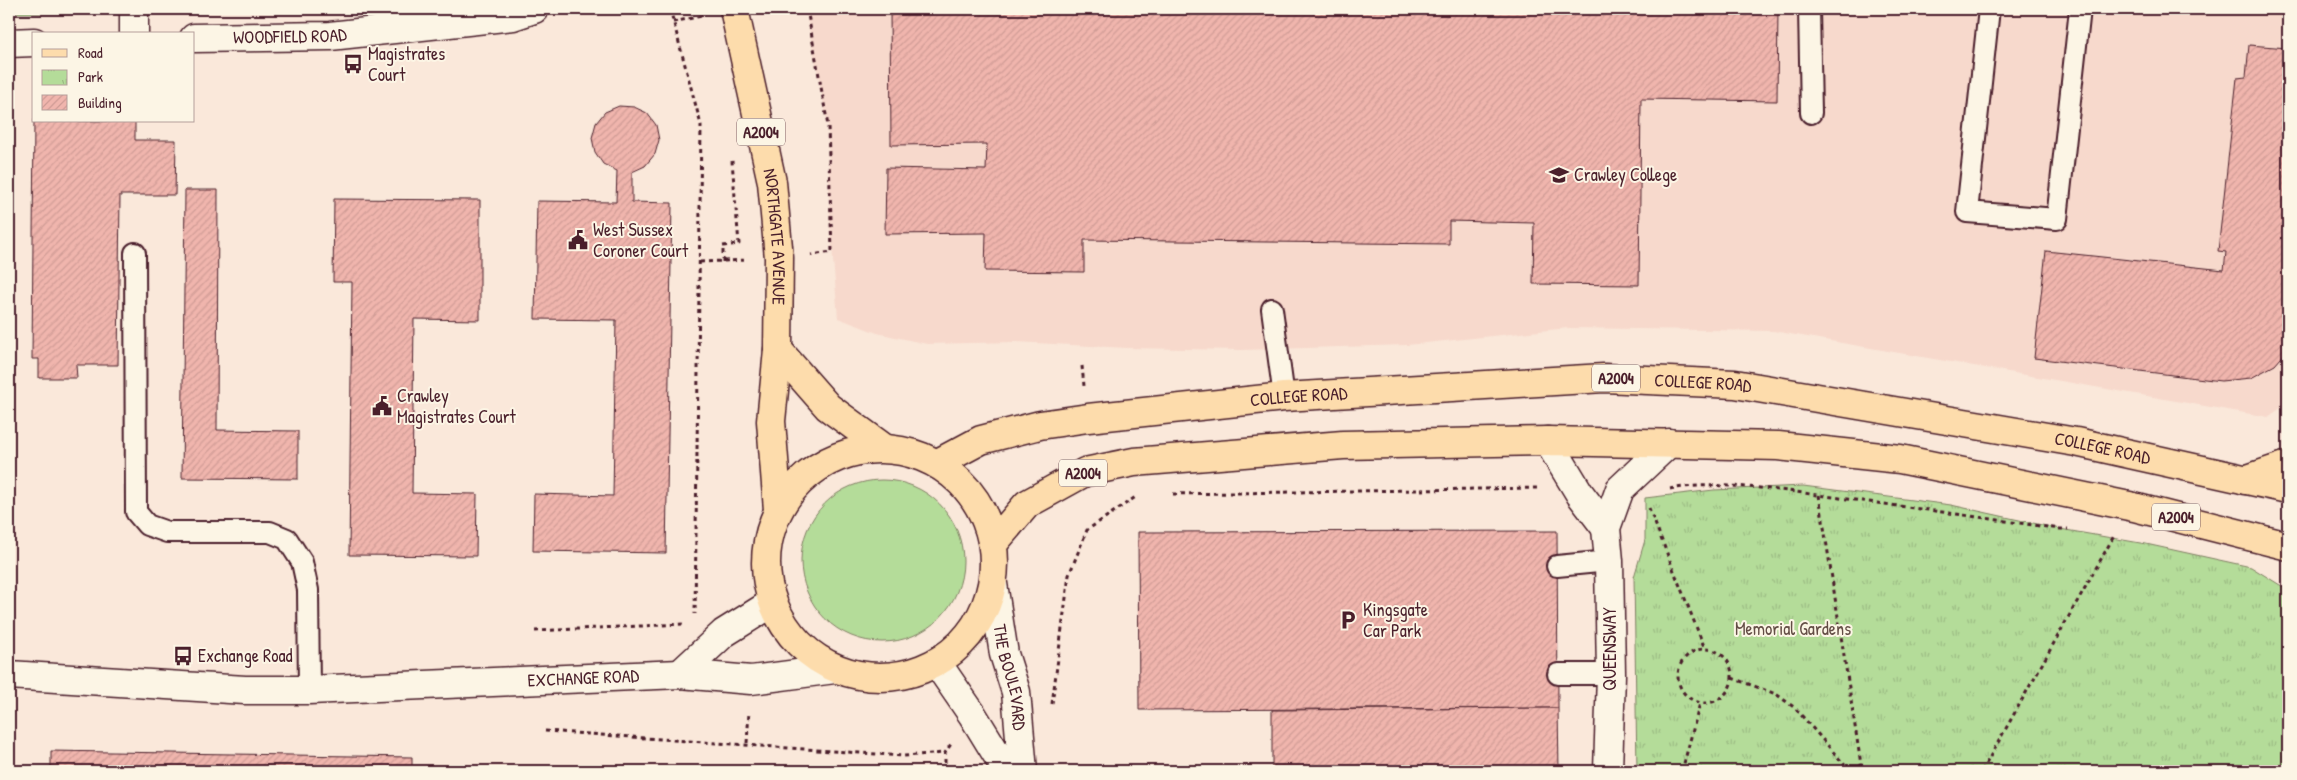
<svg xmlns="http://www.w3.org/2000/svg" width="2297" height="780" font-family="'Patrick Hand',sans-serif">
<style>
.built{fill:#f7d9cc}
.green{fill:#b4dc99;stroke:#7f7e62}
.park{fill:url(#park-tufts);stroke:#7f7e62}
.building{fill:url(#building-hatch);stroke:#4a1f2b}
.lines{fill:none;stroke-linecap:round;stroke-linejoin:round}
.service-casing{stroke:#4a1f2b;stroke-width:24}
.minor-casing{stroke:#4a1f2b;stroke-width:31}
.tertiary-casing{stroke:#4a1f2b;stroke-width:31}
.primary-casing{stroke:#4a1f2b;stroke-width:31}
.path{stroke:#4a1f2b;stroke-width:3;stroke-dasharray:4 4;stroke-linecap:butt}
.service{stroke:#fcf5e5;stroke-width:20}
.minor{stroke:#fcf5e5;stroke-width:28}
.tertiary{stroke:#fcf5e5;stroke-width:28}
.primary{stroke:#fddcac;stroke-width:28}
.labels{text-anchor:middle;stroke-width:4;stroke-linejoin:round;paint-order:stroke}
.shield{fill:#fcf5e5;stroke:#7f5f63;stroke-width:1}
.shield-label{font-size:16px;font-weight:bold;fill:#4a1f2b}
.street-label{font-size:18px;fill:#4a1f2b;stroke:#fcf5e5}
.poi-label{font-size:18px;fill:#4a1f2b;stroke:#fcf5e5;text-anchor:start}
.park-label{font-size:18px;fill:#644e46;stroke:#fcf5e5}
</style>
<defs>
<pattern id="park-tufts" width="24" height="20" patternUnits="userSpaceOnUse" patternTransform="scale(1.25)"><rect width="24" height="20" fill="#b4dc99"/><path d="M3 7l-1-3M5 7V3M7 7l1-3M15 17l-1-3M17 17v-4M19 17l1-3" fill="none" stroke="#9cbc84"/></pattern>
<pattern id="building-hatch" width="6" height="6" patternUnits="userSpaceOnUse" patternTransform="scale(1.25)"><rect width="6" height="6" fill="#f0b5ad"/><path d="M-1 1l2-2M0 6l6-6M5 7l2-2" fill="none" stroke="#cf9b95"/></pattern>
</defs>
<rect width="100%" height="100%" fill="#fae8da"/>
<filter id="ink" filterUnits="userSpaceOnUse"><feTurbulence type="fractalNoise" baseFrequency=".02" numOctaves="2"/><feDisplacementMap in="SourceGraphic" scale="10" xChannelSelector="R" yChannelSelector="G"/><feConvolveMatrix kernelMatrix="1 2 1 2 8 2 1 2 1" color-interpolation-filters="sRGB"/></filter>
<g filter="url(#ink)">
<!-- built -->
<path class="built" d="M805 9H2288V403L2268 417 1773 331 1568 328 1407 345 1241 350 1127 348 1016 342 927 344 877 333 838 318 830 224 828 126Z"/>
<!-- green -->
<g class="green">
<path d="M9 9H91L59 13H9Z"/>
<circle cx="882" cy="561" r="81"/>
</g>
<!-- park -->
<path class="park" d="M1803 486 1951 505 2060 529 2146 544 2251 567 2288 590V771H1637L1634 577 1645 540V498L1714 490Z"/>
<!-- building -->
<g class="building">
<path d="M890 9H1778L1777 101 1641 99 1639 285 1533 284 1534 223 1449 221V244L1084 240V272L985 271 986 233 885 234 886 168 986 170 987 144 891 145Z"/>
<path d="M2249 45 2288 48V350L2275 365 2251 378 2221 381 2034 358 2046 251 2224 270 2226 252 2218 251 2237 78 2246 77Z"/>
<path d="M619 106 634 107 647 113 656 125 659 140 655 154 645 166 632 172V202L672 203 666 553 533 551 534 494 613 496 616 320 535 319 537 201 616 202 617 171 603 164 595 152 592 138 596 123 605 112Z"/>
<path d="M34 120V121H135V140H176L175 195H120L118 365H76L77 378H39V359H32Z"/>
<path d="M185 190H218L217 430 298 431V479L182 478Z"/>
<path d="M334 199 480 200V320L414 319 412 493 477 494 476 556 349 555 352 282H333Z"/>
<path d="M1557 531 1558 708 1139 710 1138 532Z"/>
<path d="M1558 708 1559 771H1272V710Z"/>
<path d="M51 751 412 757V771H51Z"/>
</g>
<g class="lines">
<defs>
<g id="service">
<path d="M1809 9 1811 113"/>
<path d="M1989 9 1967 212 2057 219 2080 9"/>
<path d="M135 253 136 512 147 525 167 532H270L287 539 302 562 308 590 309 690"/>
<path d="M1272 309 1284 397"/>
<path d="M1557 566 1609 561"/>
<path d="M1558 674H1611"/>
</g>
<g id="minor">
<path d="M134 9V34"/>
<path id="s1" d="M194 38 330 36 513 16 534 9"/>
<path d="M9 43 34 42"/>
<path d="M1548 441 1580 494 1606 528"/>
<path d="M680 674 724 633 772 603"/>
<path id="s2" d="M9 675 245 690H309L680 674 751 680 835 669"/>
<path d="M1608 771 1611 674 1609 561 1606 528 1620 489 1669 443"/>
</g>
<g id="tertiary">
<path id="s3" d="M993 584 1004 654 1016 692 1023 771"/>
<path d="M937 663 972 714 1007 771"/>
</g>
<g id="primary">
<path id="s4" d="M734 9 772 182 779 258 778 350 771 421 778 510"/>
<path d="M778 350 828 407 884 448"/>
<circle cx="880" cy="563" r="114"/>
<path id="s5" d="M938 463 981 440 1040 425 1088 418 1284 397 1604 378 1735 384 2076 442 2288 489"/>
<path d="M2245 480 2288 465"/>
<path d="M993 544 1027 504 1085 472 1134 462 1343 445 1548 441 1778 446 1900 459 2134 507 2288 546"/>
</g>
</defs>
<!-- service casing -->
<use href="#service" class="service-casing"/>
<!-- minor casing -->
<use href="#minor" class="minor-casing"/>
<!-- tertiary casing -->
<use href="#tertiary" class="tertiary-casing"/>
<!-- primary casing -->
<use href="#primary" class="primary-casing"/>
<!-- path -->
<g class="path">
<path d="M670 9 701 125 695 614"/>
<path d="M695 9 701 16"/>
<path d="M807 9 828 126 832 252 811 255"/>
<path d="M673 22 702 16"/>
<path d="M700 262 747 260"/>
<path d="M723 262V246L739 244 732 161"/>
<path d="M1082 366 1084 386"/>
<path d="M1670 489C1715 481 1773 489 1818 495 1899 506 1980 517 2060 529H2068"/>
<path d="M1173 494 1539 488"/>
<path d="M1819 495 1862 771"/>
<path d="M1649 508 1705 649"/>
<path d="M535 631 684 624"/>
<circle cx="1705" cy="676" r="27"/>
<path d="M1732 678 1776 694 1795 708 1850 771"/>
<path d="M1052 704 1069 575 1087 530 1137 496"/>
<path d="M545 731 904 756 945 753"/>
<path d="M747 743 749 712"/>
<path d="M945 771V753L951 744"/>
<path d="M1682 771 1700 703"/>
<path d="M1982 771 2114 536"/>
</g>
<!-- service -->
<use href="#service" class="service"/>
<!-- minor -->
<use href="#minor" class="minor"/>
<!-- tertiary -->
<use href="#tertiary" class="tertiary"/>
<!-- primary -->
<use href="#primary" class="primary"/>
</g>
</g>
<!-- icons -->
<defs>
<symbol id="bus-bare" viewBox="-9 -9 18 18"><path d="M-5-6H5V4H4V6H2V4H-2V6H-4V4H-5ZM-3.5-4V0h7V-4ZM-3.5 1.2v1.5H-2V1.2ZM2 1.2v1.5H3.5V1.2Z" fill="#4a1f2b" stroke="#fcf5e5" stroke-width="2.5" paint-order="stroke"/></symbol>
<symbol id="university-bare" viewBox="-9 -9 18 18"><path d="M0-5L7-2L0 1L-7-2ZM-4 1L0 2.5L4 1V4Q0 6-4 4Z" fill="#4a1f2b" stroke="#fcf5e5" stroke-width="2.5" paint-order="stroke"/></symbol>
<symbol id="civic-bare" viewBox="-9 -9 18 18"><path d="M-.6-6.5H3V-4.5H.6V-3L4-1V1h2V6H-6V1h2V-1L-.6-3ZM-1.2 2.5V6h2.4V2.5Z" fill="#4a1f2b" stroke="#fcf5e5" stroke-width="2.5" paint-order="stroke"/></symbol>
<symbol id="parking-bare" viewBox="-9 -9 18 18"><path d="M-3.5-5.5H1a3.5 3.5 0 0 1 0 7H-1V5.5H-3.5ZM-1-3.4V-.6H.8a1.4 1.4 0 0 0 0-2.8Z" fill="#4a1f2b" stroke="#fcf5e5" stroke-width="2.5" paint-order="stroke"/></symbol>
</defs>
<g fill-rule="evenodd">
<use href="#bus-bare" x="339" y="50" width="28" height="28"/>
<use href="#university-bare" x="1545" y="161" width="28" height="28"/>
<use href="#civic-bare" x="564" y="226" width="28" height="28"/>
<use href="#civic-bare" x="368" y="392" width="28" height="28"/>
<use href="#parking-bare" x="1334" y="606" width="28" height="28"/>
<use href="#bus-bare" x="169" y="642" width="28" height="28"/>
</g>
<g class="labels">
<!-- shield labels -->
<g class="shield">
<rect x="737" y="118.5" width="48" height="27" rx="4"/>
<rect x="1592" y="364.5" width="48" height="27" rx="4"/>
<rect x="1059" y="459.5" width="48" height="27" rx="4"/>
<rect x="2152" y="503.5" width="48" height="27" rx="4"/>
</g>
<g class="shield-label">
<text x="761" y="138">A2004</text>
<text x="1616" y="384">A2004</text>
<text x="1083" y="479">A2004</text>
<text x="2176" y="523">A2004</text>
</g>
<!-- street labels -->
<g class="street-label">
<text dy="6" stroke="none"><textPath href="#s1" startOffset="96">WOODFIELD ROAD</textPath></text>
<text dy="6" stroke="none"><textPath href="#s4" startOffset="232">NORTHGATE AVENUE</textPath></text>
<text dy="6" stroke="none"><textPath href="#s5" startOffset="775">COLLEGE ROAD</textPath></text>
<text dy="6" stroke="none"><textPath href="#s5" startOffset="370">COLLEGE ROAD</textPath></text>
<text dy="6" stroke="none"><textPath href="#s5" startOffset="1180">COLLEGE ROAD</textPath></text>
<text transform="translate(1610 649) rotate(-90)" y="6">QUEENSWAY</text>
<text dy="6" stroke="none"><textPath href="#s2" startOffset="575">EXCHANGE ROAD</textPath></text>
<text dy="6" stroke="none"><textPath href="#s3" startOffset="95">THE BOULEVARD</textPath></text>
</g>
<!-- poi labels -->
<g class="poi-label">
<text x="368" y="60">Magistrates<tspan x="368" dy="21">Court</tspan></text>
<text x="1574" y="181">Crawley College</text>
<text x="593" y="236">West Sussex<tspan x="593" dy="21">Coroner Court</tspan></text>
<text x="397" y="402">Crawley<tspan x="397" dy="21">Magistrates Court</tspan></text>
<text x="1363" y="616">Kingsgate<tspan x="1363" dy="21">Car Park</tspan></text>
<text x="198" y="662">Exchange Road</text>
</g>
<!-- park labels -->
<g class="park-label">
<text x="1793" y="635">Memorial Gardens</text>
</g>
</g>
<!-- margin -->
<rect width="2297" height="780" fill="none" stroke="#fcf5e5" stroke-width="30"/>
<rect x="15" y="15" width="2267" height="750" fill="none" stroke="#4a1f2b" stroke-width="2" filter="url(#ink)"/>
<!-- legend -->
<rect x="32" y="32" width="162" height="90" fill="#fcf5e5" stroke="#b59f9b"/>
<rect x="42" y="49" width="25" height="8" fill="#fddcac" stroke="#b59f9b"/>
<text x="78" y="58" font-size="15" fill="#4a1f2b">Road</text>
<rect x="42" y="70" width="25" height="15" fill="url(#park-tufts)" stroke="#b59f9b"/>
<text x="78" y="82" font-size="15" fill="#4a1f2b">Park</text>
<rect x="42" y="95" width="25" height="15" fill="url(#building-hatch)" stroke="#b59f9b"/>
<text x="78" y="108" font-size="15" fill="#4a1f2b">Building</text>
</svg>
